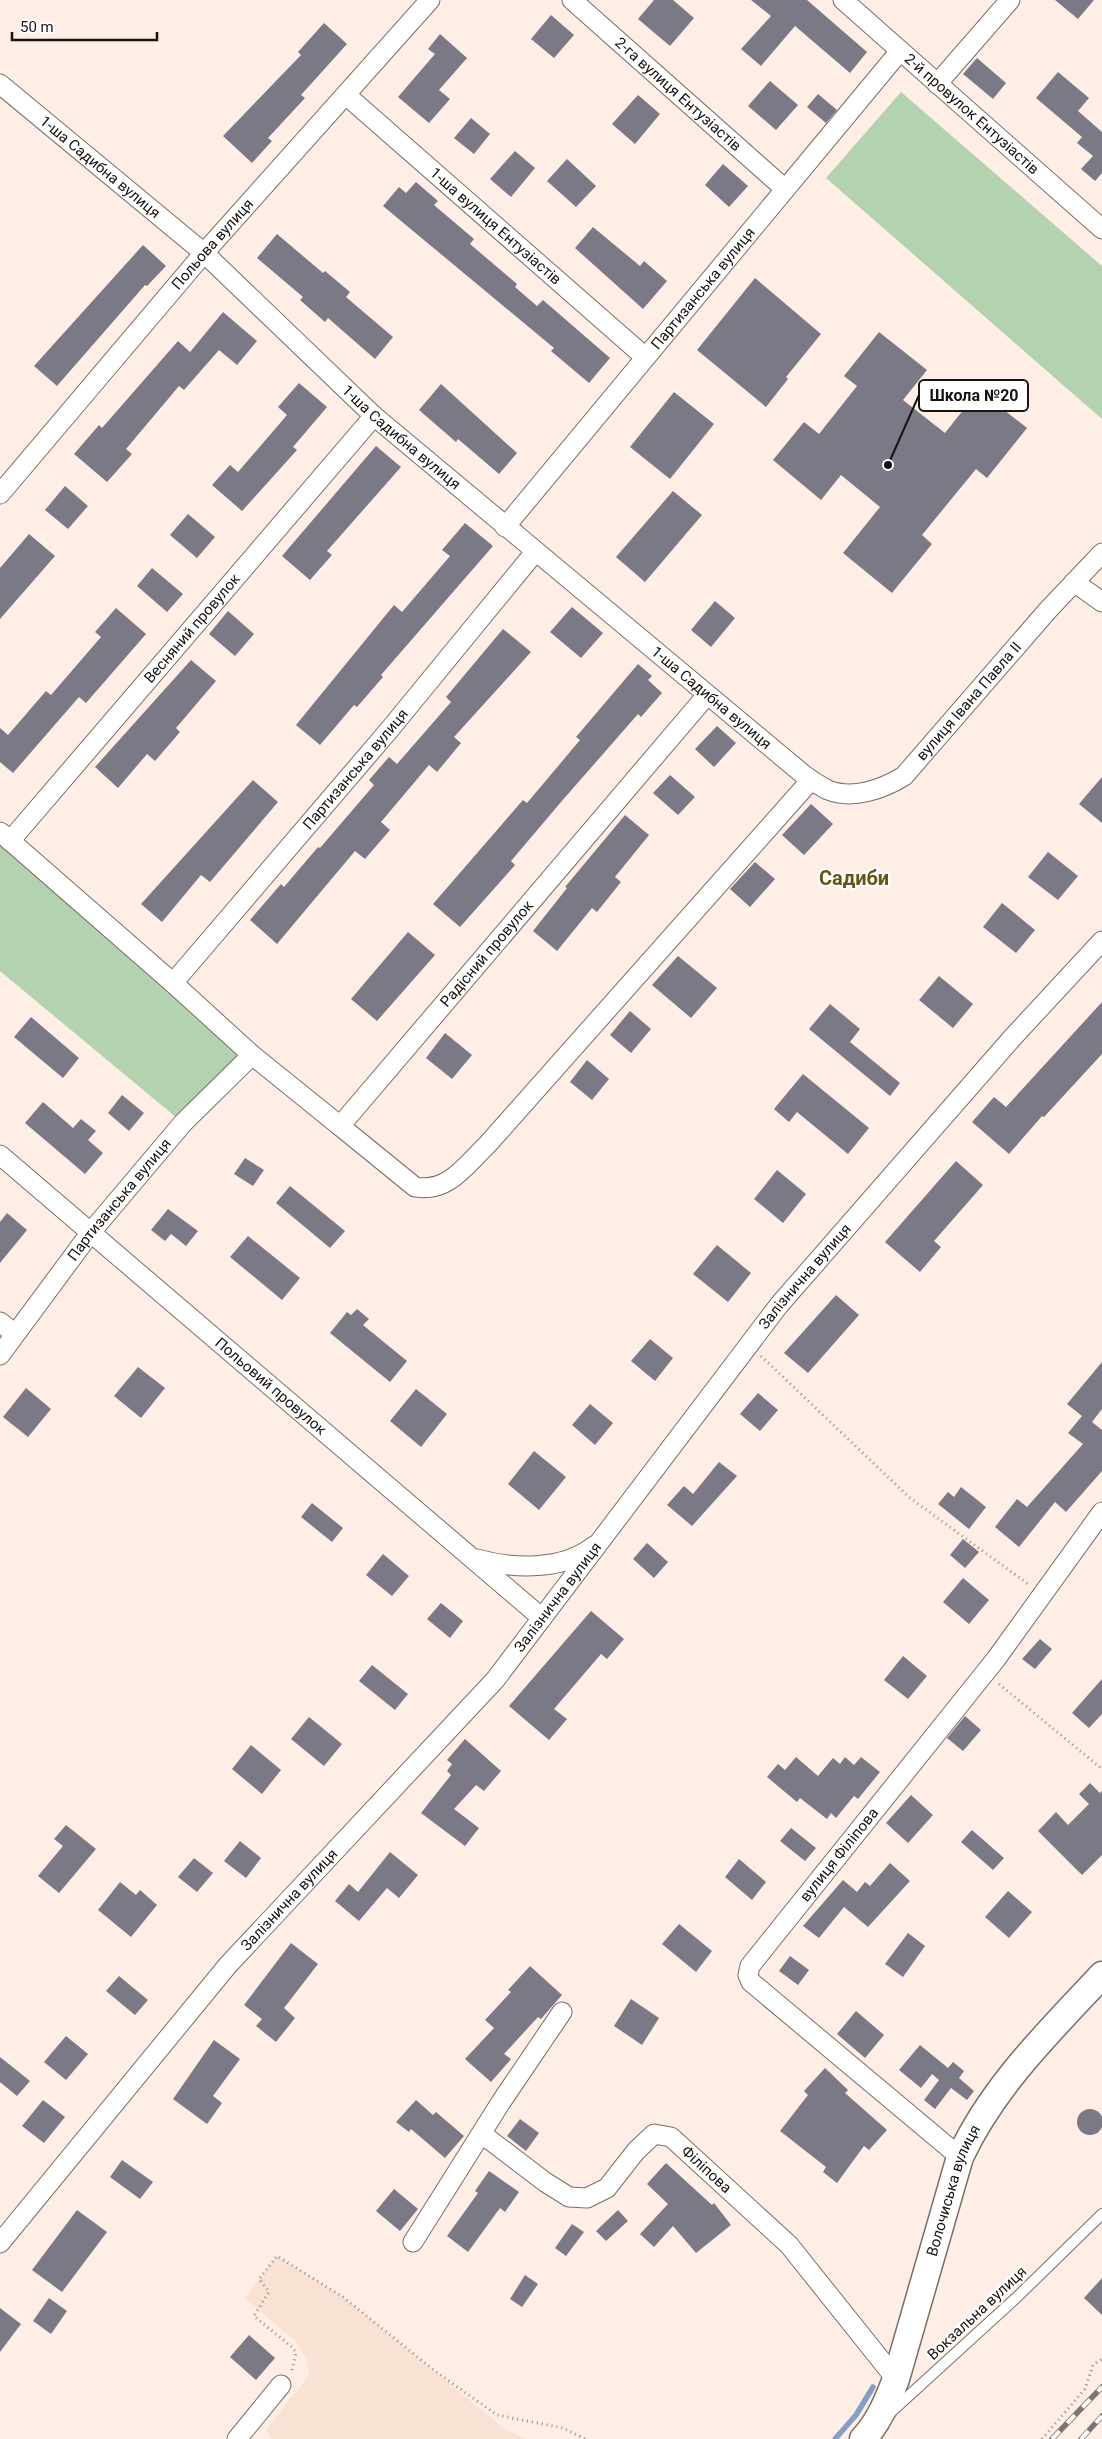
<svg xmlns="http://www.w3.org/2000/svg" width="1102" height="2439" font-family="Roboto,sans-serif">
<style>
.built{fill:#f9e2d4}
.green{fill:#b3d2b0}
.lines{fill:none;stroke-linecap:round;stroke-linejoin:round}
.stream{stroke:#839fc8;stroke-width:5.5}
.building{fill:#7c7987}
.service-casing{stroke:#7b6d65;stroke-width:12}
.minor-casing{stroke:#7b6d65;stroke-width:21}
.secondary-casing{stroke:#7b6d65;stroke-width:29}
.path{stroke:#968b84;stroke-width:3;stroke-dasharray:1 4;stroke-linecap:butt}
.service{stroke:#fff;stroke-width:10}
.minor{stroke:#fff;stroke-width:19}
.secondary{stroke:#fff;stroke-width:26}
.rail-casing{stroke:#7f7570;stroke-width:5.5}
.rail{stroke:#fff;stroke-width:4;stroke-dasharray:11;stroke-linecap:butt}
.labels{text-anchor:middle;stroke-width:4.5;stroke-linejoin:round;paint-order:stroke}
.street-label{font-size:15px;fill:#181310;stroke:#fff}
.district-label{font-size:20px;font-weight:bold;fill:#655418;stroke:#fff}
.leader{fill:none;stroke:#181310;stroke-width:2}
.callout-dot{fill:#181310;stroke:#fff;stroke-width:2}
.callout{fill:#fff;stroke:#181310;stroke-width:2}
.callout-label{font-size:16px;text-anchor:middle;font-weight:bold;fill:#181310}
</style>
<rect width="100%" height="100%" fill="#feeee5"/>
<!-- built -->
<path class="built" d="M277 2256 343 2297 506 2430 526 2439H272L266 2430 309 2375 306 2357 295 2341 245 2298Z"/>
<!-- green -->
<g class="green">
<path d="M901 92 1102 266V419L826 178Z"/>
<path d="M0 832 252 1055 183 1123 0 971Z"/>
</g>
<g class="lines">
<!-- stream -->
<path class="stream" d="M835 2439 856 2415 873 2387"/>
</g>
<!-- building -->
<g class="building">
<path d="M654 0H673L694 18 670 46 638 19Z"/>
<path d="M751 0H807L867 52 850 73 795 26 761 66 741 49 771 16Z"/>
<path d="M1055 0H1094L1078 19Z"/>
<path d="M551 15 574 35 554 58 531 39Z"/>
<path d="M324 23 347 44 301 95 305 98 268 138 272 141 252 163 223 136 301 55 298 52Z"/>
<path d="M440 34 467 58 439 90 450 99 429 123 398 97 435 54 428 49Z"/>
<path d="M977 58 1006 83 993 99 963 74Z"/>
<path d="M1058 72 1089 98 1078 111 1102 132V173L1095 181 1081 169 1093 156 1077 143 1082 137 1036 98Z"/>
<path d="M770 81 798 105 776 130 748 106Z"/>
<path d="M818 94 837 110 826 123 807 107Z"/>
<path d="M638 95 660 114 635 144 612 124Z"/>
<path d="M471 118 490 134 474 154 454 138Z"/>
<path d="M515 151 535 168 511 197 490 179Z"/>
<path d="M567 159 596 186 576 207 547 181Z"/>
<path d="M723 164 748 186 729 207 705 185Z"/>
<path d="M416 182 438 201 434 205 474 239 470 244 517 284 515 287 537 306 543 300 610 358 589 383 551 351 554 348 383 206 399 187 406 193Z"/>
<path d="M593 227 640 266 644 261 667 281 643 309 575 248Z"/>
<path d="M277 234 323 273 325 271 350 292 346 297 393 337 375 359 328 318 325 322 300 300 303 297 257 258Z"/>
<path d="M143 245 166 266 147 286 145 285 57 386 34 366Z"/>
<path d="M755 278 821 334 786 377 788 379 766 407 697 350Z"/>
<path d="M223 312 257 341 237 365 219 350 184 390 179 386 126 449 132 454 107 482 74 454 99 425 102 428 178 341 190 352Z"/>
<path d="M879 332 927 370 903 400 945 433 979 390 1027 428 987 478 976 469 922 535 932 544 892 593 843 553 880 507 841 475 821 500 773 460 804 422 819 434 857 386 844 376Z"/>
<path d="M299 383 327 407 293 447 297 450 242 511 212 485 230 465 238 472 287 415 278 407Z"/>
<path d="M441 384 517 453 499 474 458 439 456 442 419 410Z"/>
<path d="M674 392 714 424 670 479 630 447Z"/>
<path d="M376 446 401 467 327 551 332 555 310 580 282 556Z"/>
<path d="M65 486 88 506 68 529 45 510Z"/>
<path d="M673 491 702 515 645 582 616 557Z"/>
<path d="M188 514 215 537 197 558 170 535Z"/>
<path d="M465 523 493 546 381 675 383 677 357 707 354 705 320 745 296 725 394 605 402 612 450 556 442 550Z"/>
<path d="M29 534 55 556 0 619V568Z"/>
<path d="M152 568 183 594 167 612 137 586Z"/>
<path d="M715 601 735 618 711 647 691 630Z"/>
<path d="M572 607 603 633 581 658 550 632Z"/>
<path d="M116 608 146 634 86 703 79 697 13 773 0 762V728L8 735 46 691 51 695 101 637 95 632Z"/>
<path d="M228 611 254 634 235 656 209 634Z"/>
<path d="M503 629 531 652 454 737 461 743 437 772 429 765 381 822 390 830 365 859 355 851 277 944 250 920 281 884 284 887 318 847 320 848 374 785 369 780 389 757 397 764 451 702 446 697Z"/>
<path d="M191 660 216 681 176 728 180 732 155 761 147 754 118 788 95 767Z"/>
<path d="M638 664 652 676 648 680 662 693 641 717 638 714 561 802 511 861 515 865 460 927 433 904 523 800 527 803 580 740 576 737Z"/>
<path d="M717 726 736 743 714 767 695 749Z"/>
<path d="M670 775 695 797 678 815 653 793Z"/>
<path d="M1102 777V823L1079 804Z"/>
<path d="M253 780 278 802 210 882 201 875 162 922 141 904Z"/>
<path d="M811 804 833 824 804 855 782 835Z"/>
<path d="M625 815 649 835 615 877 621 882 597 912 592 908 557 951 533 931 567 888 565 887Z"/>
<path d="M1048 852 1078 876 1058 900 1028 877Z"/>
<path d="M755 862 775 879 750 907 730 889Z"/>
<path d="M1002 903 1035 930 1016 953 983 927Z"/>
<path d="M408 932 435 955 377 1021 351 999Z"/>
<path d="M678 956 717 988 691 1018 652 985Z"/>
<path d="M939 976 973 1004 953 1028 919 1000Z"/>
<path d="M1102 1002V1054L1044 1117 1042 1116 1009 1154 972 1122 994 1097 1006 1107Z"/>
<path d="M830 1004 860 1029 850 1042 900 1083 890 1096 809 1029Z"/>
<path d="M630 1011 651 1029 631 1053 610 1035Z"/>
<path d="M31 1017 79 1058 63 1078 14 1037Z"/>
<path d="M445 1033 472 1055 452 1079 426 1058Z"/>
<path d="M587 1060 609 1079 592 1100 570 1082Z"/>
<path d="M803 1074 869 1128 848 1154 797 1112 789 1122 774 1109Z"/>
<path d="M122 1095 144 1113 129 1131 108 1113Z"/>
<path d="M43 1102 73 1128 81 1119 96 1131 88 1140 103 1153 85 1174 25 1123Z"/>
<path d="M245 1158 264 1170 253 1186 234 1174Z"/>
<path d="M956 1161 983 1185 934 1241 941 1247 920 1272 885 1242Z"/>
<path d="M777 1170 806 1194 783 1223 754 1199Z"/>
<path d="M290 1186 345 1231 330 1248 276 1203Z"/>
<path d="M168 1209 198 1231 186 1246 171 1234 165 1241 151 1230Z"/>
<path d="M7 1213 27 1230 0 1263V1222Z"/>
<path d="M248 1236 300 1278 282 1300 230 1257Z"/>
<path d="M717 1245 751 1273 728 1302 693 1274Z"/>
<path d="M836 1295 859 1315 808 1373 784 1353Z"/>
<path d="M357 1309 369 1319 363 1325 407 1361 390 1382 330 1333 347 1312 351 1315Z"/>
<path d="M650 1339 673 1358 655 1381 631 1361Z"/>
<path d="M1102 1362V1409L1092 1422 1102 1430V1471L1066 1512 1055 1502 1019 1547 995 1527 1017 1499 1027 1507 1083 1444 1068 1433 1082 1416 1067 1404Z"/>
<path d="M138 1367 165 1388 141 1418 114 1396Z"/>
<path d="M26 1388 51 1409 28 1437 3 1417Z"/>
<path d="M416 1389 447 1414 421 1447 390 1421Z"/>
<path d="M758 1393 778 1410 760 1431 740 1414Z"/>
<path d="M590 1404 613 1423 595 1445 572 1425Z"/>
<path d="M534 1451 566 1477 539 1510 508 1484Z"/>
<path d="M719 1462 737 1476 692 1526 667 1505 684 1486 693 1494Z"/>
<path d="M961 1487 986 1507 969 1529 938 1504 948 1492 954 1497Z"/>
<path d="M312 1503 343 1528 332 1542 301 1517Z"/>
<path d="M963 1539 979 1552 965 1568 950 1555Z"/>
<path d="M647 1543 668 1562 654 1578 633 1559Z"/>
<path d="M383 1554 409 1576 392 1596 366 1575Z"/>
<path d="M963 1578 989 1600 969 1624 943 1602Z"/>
<path d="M441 1603 463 1621 450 1638 427 1619Z"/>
<path d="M591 1611 624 1639 607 1659 601 1654 554 1709 567 1719 549 1740 509 1706Z"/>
<path d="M1040 1639 1052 1649 1035 1669 1022 1659Z"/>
<path d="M903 1656 927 1676 908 1699 884 1680Z"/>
<path d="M372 1665 408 1694 395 1710 359 1681Z"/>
<path d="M1102 1679V1714L1089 1728 1072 1713Z"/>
<path d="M965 1716 981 1730 963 1751 947 1738Z"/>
<path d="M309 1717 342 1744 324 1766 291 1739Z"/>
<path d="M465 1739 501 1771 484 1791 476 1785 454 1809 479 1828 465 1846 421 1813 451 1775 447 1771 452 1764 447 1760Z"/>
<path d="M251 1745 281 1770 262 1794 232 1769Z"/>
<path d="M796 1757 818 1776 833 1758 840 1764 845 1757 854 1765 861 1757 880 1772 858 1799 854 1796 836 1818 831 1813 827 1819 800 1798 797 1802 767 1777 778 1764 785 1770Z"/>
<path d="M1090 1783 1100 1793 1102 1791V1855L1082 1875 1038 1831 1056 1812 1068 1825 1089 1804 1079 1794Z"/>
<path d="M911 1795 933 1815 908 1843 886 1823Z"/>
<path d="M66 1825 96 1849 59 1893 38 1876 63 1846 54 1839Z"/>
<path d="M791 1828 816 1848 805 1861 780 1841Z"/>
<path d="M972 1830 1004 1858 993 1870 961 1842Z"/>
<path d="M240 1841 261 1858 246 1878 224 1861Z"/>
<path d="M390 1852 418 1875 399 1898 387 1888 359 1921 335 1901 349 1884 358 1892Z"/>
<path d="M194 1858 213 1873 197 1892 178 1877Z"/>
<path d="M739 1859 766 1882 752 1900 725 1877Z"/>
<path d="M890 1863 910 1881 868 1927 844 1907 819 1938 803 1926 843 1880 857 1892 865 1882 870 1886Z"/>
<path d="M120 1882 136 1895 140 1890 157 1905 131 1937 98 1910Z"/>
<path d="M1008 1891 1032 1912 1009 1938 985 1917Z"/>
<path d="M679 1924 712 1951 696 1972 662 1944Z"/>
<path d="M908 1933 925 1946 903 1977 885 1964Z"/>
<path d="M291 1943 318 1964 284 2008 295 2018 276 2042 256 2026 262 2019 244 2005Z"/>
<path d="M790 1956 809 1970 798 1985 779 1971Z"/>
<path d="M530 1966 562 1995 541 2019 538 2017 504 2054 511 2059 491 2082 465 2059 494 2028 485 2020 511 1992 508 1990Z"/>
<path d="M119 1976 148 2000 135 2015 106 1991Z"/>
<path d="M631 1999 659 2018 642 2045 614 2026Z"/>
<path d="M856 2011 884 2035 865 2058 837 2034Z"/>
<path d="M66 2036 88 2054 66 2080 44 2062Z"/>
<path d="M214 2040 240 2059 213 2096 222 2103 207 2124 173 2099Z"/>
<path d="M920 2045 948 2068 953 2062 964 2071 959 2078 974 2091 967 2100 951 2088 935 2109 924 2100 939 2080 932 2074 921 2088 899 2070Z"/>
<path d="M0 2057 30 2081 17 2096 0 2082Z"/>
<path d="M825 2068 848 2090 845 2093 887 2130 869 2150 864 2146 837 2183 823 2172 826 2167 780 2131 808 2095 804 2091Z"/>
<path d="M43 2100 65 2117 44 2143 22 2126Z"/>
<path d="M416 2100 433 2115 436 2112 464 2136 445 2158 411 2129 409 2132 396 2122Z"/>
<circle cx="1090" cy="2122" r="13"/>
<path d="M520 2119 539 2133 526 2151 507 2136Z"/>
<path d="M122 2160 153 2182 140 2199 110 2177Z"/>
<path d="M666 2163 712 2205 714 2203 731 2225 696 2253 673 2226 654 2247 640 2234 668 2204 647 2184Z"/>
<path d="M489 2171 519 2192 505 2212 500 2208 468 2252 447 2236 478 2193 475 2191Z"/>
<path d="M394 2189 418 2209 400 2231 376 2211Z"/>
<path d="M77 2210 107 2232 62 2292 32 2270Z"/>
<path d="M618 2210 628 2221 606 2241 596 2231Z"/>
<path d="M572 2224 584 2232 566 2256 555 2248Z"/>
<path d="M525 2275 538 2284 522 2307 510 2299Z"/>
<path d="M1102 2278V2315L1084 2298Z"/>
<path d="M49 2298 67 2311 51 2334 33 2321Z"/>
<path d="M0 2308 21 2324 0 2352Z"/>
<path d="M249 2335 275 2358 256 2380 230 2357Z"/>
</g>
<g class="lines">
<defs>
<path id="service" d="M891 2412 1016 2298 1102 2214"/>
<g id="minor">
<path id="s1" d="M572 0 785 189"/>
<path id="s2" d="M843 0 1102 229"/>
<path id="s3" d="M0 84 204 253 374 416 804 775C811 780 820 786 828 790 853 800 883 789 904 776L1048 610 1102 553"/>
<path d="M937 84 1010 0"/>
<path id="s4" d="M346 95 645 357"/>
<path id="s5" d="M0 494 204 253 430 0"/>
<path id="s6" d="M505 527 900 51"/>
<path d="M1074 582 1102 602"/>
<path id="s7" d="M0 832 173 983 252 1055 340 1126 707 695"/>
<path id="s8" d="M10 841 374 416"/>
<path id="s9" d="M173 983 390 729 535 552"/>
<path d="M340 1126 415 1187C448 1193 465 1166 487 1145L811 780"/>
<path id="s10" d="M0 1155 542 1618"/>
<path d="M0 1322 15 1334"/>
<path id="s11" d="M0 1355 91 1232 183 1123 252 1055"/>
<path d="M477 1559C513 1569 563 1571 594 1546"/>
<path id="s12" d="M482 2134 545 2182 569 2197 587 2198 607 2188 636 2151 654 2134 671 2137 789 2245 896 2379"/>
<path id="s13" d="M960 2157 751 1982 748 1975 750 1966 996 1659 1102 1512"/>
<path d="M413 2242 501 2102 562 2012"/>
<path id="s14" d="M0 2243 228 1965 495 1680 779 1305 1013 1037 1102 941"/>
<path d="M237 2439 281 2385"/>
</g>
<g id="secondary">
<path id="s15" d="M863 2439C879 2422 888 2400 896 2379L960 2157C993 2086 1049 2032 1102 1975"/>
</g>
</defs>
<!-- service casing -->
<use href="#service" class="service-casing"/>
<!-- minor casing -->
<use href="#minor" class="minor-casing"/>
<!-- secondary casing -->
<use href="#secondary" class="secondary-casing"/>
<!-- path -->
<g class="path">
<path d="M761 1356 910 1498 1028 1584"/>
<path d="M999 1684 1102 1769"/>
<path d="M292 2370 296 2353 293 2348 254 2316 269 2292 259 2279 277 2256 343 2297 435 2371 497 2415 563 2428 585 2439"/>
<path d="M1042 2439 1085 2389 1093 2365 1102 2359"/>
</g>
<!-- service -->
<use href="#service" class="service"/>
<!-- minor -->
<use href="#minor" class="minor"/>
<!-- secondary -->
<use href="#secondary" class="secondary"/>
<defs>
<g id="rail">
<path d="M1052 2439 1102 2387"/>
<path d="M1081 2439 1102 2416"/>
</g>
</defs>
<!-- rail casing -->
<use href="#rail" class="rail-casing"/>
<!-- rail -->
<use href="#rail" class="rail"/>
</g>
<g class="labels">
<!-- street labels -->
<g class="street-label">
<text dy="5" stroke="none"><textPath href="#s1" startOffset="142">2-га вулиця Ентузіастів</textPath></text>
<text dy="5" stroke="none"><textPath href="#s2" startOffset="172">2-й провулок Ентузіастів</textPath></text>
<text dy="5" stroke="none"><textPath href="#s3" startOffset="130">1-ша Садибна вулиця</textPath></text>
<text dy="5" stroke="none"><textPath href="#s4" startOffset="199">1-ша вулиця Ентузіастів</textPath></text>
<text dy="5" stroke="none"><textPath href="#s5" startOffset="328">Польова вулиця</textPath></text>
<text dy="5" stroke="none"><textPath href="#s6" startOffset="310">Партизанська вулиця</textPath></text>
<text dy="5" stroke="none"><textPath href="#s3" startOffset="535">1-ша Садибна вулиця</textPath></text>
<text dy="5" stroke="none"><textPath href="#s8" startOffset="280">Весняний провулок</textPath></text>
<text dy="5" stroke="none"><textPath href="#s3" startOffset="940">1-ша Садибна вулиця</textPath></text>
<text dy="5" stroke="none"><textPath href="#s3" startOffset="1268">вулиця Івана Павла II</textPath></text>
<text dy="5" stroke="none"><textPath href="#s9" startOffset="281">Партизанська вулиця</textPath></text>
<text dy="5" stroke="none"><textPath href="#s7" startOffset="676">Радісний провулок</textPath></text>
<text dy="5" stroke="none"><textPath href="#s11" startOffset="196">Партизанська вулиця</textPath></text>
<text dy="5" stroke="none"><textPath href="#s14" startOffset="1259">Залізнична вулиця</textPath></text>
<text dy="5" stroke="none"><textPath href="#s10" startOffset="356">Польовий провулок</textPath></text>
<text dy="5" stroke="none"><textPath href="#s14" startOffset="854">Залізнична вулиця</textPath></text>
<text dy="5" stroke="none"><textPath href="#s13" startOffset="432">вулиця Філіпова</textPath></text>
<text dy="5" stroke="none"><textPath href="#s14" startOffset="449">Залізнична вулиця</textPath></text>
<text dy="5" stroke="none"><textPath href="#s12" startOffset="285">Філіпова</textPath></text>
<text dy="5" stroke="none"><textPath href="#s15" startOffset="266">Волочиська вулиця</textPath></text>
<text transform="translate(977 2313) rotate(-43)" y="5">Вокзальна вулиця</text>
</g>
<!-- district labels -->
<g class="district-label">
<text x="854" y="885">Садиби</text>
</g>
</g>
<!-- callouts -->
<path class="leader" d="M888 465L919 395"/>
<circle class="callout-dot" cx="888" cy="465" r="5"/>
<rect class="callout" x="919" y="380" width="109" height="31" rx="5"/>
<g class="callout-label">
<text x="974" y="401">Школа №20</text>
</g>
<!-- scale -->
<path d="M12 32v8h145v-8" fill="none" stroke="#181310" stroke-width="2.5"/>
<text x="20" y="32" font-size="15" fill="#181310" stroke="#ffffff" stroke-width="4" paint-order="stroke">50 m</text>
</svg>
